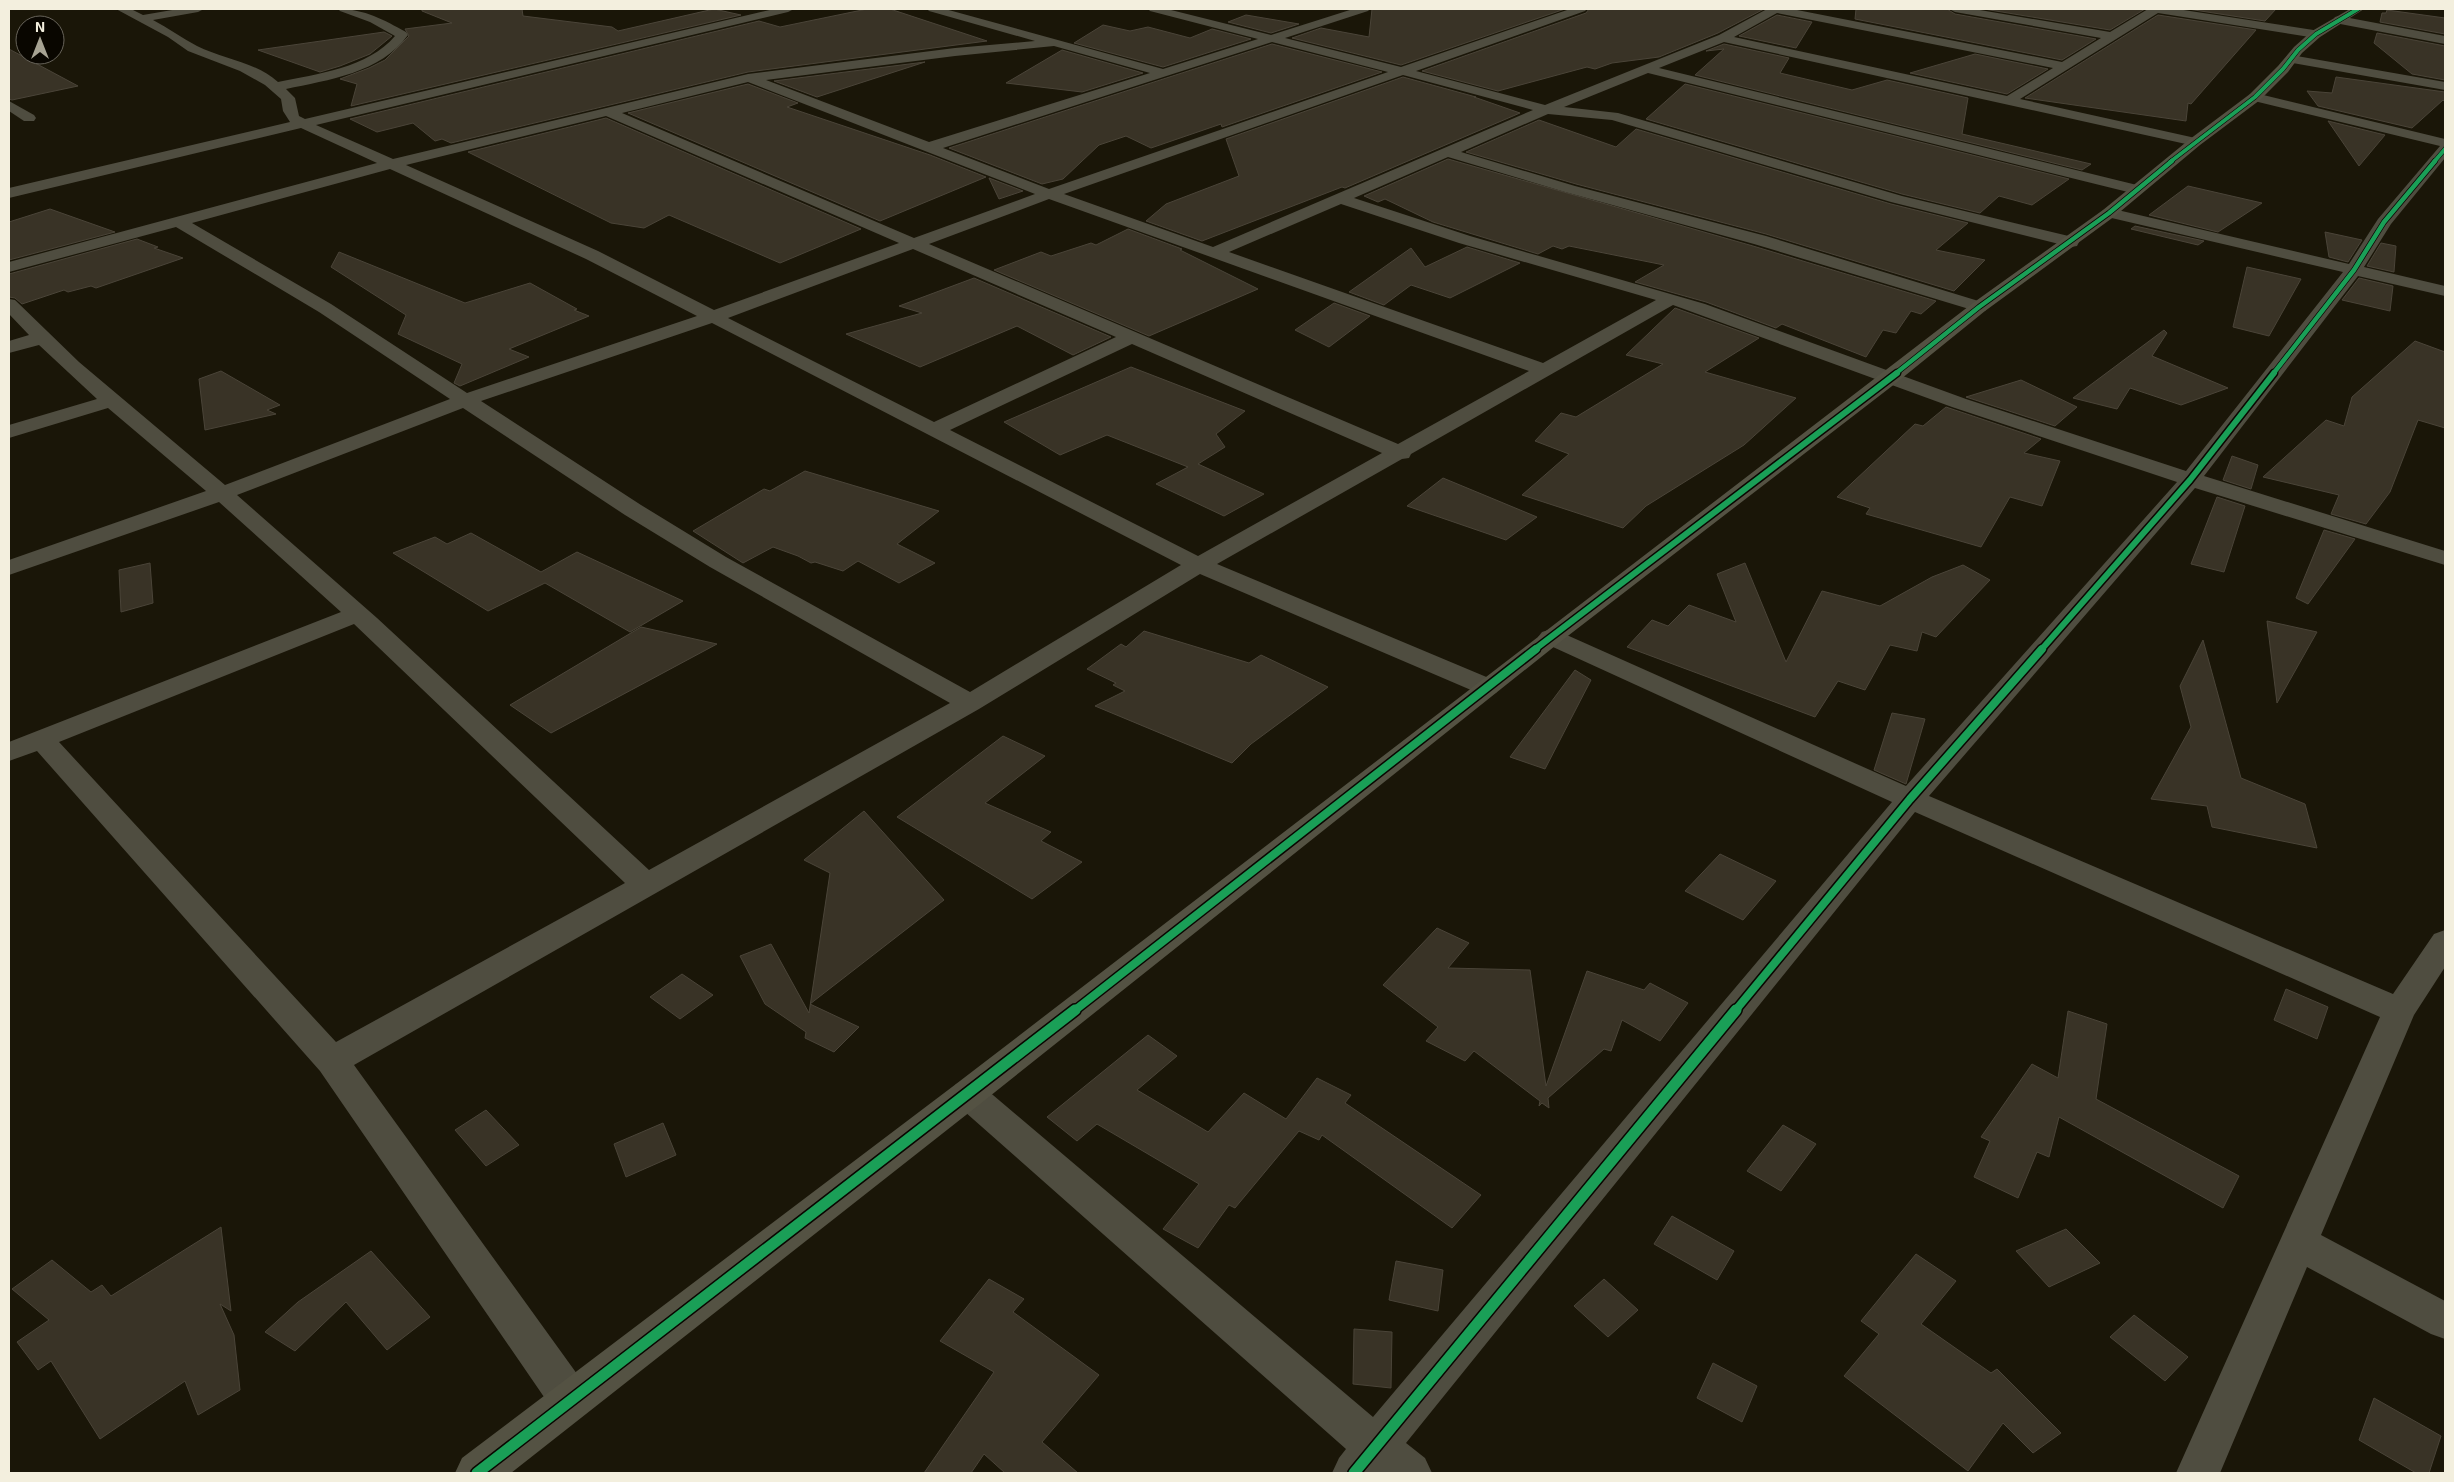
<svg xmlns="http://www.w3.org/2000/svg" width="2454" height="1482" font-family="'Exo 2',sans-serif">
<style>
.building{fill:#393326;stroke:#4a4438}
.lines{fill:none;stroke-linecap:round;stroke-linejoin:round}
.street{fill:#4f4d40;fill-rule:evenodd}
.secondary{fill:#545243;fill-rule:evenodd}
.cycleway-far4-casing{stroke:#090600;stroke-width:5}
.cycleway-far3-casing{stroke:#090600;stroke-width:6}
.cycleway-far2-casing{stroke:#090600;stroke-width:9}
.cycleway-far1-casing{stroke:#090600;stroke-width:11}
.cycleway-casing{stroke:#090600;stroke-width:14}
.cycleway-far4{stroke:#1a9f57;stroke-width:4}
.cycleway-far3{stroke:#1a9f57;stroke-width:4.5}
.cycleway-far2{stroke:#1a9f57;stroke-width:6}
.cycleway-far1{stroke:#1a9f57;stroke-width:8}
.cycleway{stroke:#1a9f57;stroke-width:11}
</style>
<rect width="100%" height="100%" fill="#1a1608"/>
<!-- building -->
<g class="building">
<path d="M422 9H522L523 16 612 27 618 31 714 9 741 15 351 106 357 84 340 79 369 68 385 60 409 36 405 29 452 23 422 11Z"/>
<path d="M867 9H890L987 41 748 72 451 143 442 139 435 141 413 123 377 132 350 119 759 21 780 27Z"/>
<path d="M1372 9H1565L1401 65 1292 38 1321 28 1369 37Z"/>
<path d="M1589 9H1764L1718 33 1659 57 1612 63 1595 69 1587 67 1498 91 1422 71 1586 13Z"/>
<path d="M1856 9H1947L1955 14 2096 39 2062 60 1855 19Z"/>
<path d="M1984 9H2145L2110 30Z"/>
<path d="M2188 9H2276L2265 21Z"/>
<path d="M2387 10 2445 18V34L2380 22 2382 13H2386Z"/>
<path d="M1246 15 1299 24 1271 33 1228 22Z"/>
<path d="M1777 15 1812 22 1796 48 1739 36Z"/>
<path d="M2158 15 2256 30 2191 104 2188 103 2186 121 2025 98Z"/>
<path d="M1103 25 1130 31 1148 27 1190 38 1212 29 1251 39 1163 67 1074 43Z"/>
<path d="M384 32 392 36 370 54 340 66 320 72 258 50Z"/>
<path d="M2377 33 2445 46V80L2412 74 2374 43Z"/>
<path d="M1272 44 1382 72 1222 127 1221 124 1151 148 1126 136 1099 145 1063 179 1042 184 949 148Z"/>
<path d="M1724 44 1789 58 1780 73 1852 90 1887 80 1968 98 1962 134 2091 164 2082 170 1695 75 1724 49 1706 51Z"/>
<path d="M9 49 78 86 12 100 9 99Z"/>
<path d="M1062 50 1143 73 1082 92 1006 83Z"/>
<path d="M1975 54 2048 69 2007 94 1910 73Z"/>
<path d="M925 62 817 97 774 81Z"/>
<path d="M1403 77 1476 97H1474L1520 113 1345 188 1342 187 1202 241 1146 221 1166 204 1239 176 1226 139Z"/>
<path d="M2336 77 2445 92V102L2443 100 2412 128 2318 106 2307 91 2332 93Z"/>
<path d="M748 84 798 103 787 107 930 155 986 177 880 221 628 113Z"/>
<path d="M1685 84 2069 179 2032 205 1999 196 1980 213 1902 194 1646 119Z"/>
<path d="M606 118 861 229 780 263 669 215 644 228 611 223 468 152Z"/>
<path d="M1539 120 1616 147 1636 129 1891 204 1968 223 1936 250 1985 260 1954 291 1766 234 1576 184 1466 152Z"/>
<path d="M2328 121 2385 135 2359 166Z"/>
<path d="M1448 159 1753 246 1936 301 1921 314 1911 311 1896 333 1883 330 1866 357 1782 324 1776 328 1706 302 1635 282 1664 265 1569 246 1562 249 1553 246 1538 254 1433 222 1385 199 1378 202 1364 196Z"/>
<path d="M989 178 1023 191 999 199Z"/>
<path d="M2188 186 2262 203 2218 232 2149 215Z"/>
<path d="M50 209 115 232 9 260V222Z"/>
<path d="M2135 226 2204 241 2198 245 2131 229Z"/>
<path d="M1128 229 1182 249 1180 250 1258 289 1149 336 994 270 1041 252 1051 256 1091 243 1096 245Z"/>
<path d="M2325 232 2362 240 2348 262 2329 257Z"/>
<path d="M137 239 158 247 154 248 183 258 96 288 91 286 68 292 64 290 22 304 15 298 9 297V274Z"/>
<path d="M2381 243 2396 246 2394 272 2367 266Z"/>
<path d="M1467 247 1520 263 1450 298 1411 285 1384 305 1349 292 1411 248 1425 267Z"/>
<path d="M339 252 465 303 530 283 577 309 574 310 589 316 509 349 529 357 460 386 454 383 462 364 398 334 406 315 331 267Z"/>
<path d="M2247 267 2301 279 2269 336 2233 327Z"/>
<path d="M974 278 1111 337 1073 355 1017 326 920 367 846 334 922 313 899 306Z"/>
<path d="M2359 278 2393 286 2390 311 2342 300Z"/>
<path d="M1334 303 1370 316 1329 347 1295 330Z"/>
<path d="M1675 308 1759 338 1705 372 1796 398 1744 445 1646 506 1623 528 1522 495 1569 454 1535 441 1561 413 1576 417 1663 364 1626 355Z"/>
<path d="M2164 330 2167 333 2152 356 2228 388 2181 405 2130 388 2117 409 2073 398Z"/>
<path d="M2415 341 2445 352V428L2418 420 2390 492 2366 524 2331 514 2339 495 2263 477 2326 420 2344 426 2352 397Z"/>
<path d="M1131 367 1245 411 1216 434 1225 447 1198 464 1264 494 1224 516 1156 484 1188 467 1107 435 1060 455 1004 422Z"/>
<path d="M221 371 280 405 267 410 276 414 205 430 199 379Z"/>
<path d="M2021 380 2077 407 2055 426 1966 397Z"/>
<path d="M1946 407 2041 439 2024 453 2060 461 2042 506 2010 497 1981 547 1866 514 1870 508 1837 497 1915 424 1923 426Z"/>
<path d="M2232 456 2258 465 2251 489 2223 480Z"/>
<path d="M805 471 939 511 897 544 935 563 899 583 858 561 843 571 815 562 811 563 798 556 773 547 743 563 693 531 764 489 770 491Z"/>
<path d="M1443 478 1537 517 1506 540 1407 506Z"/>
<path d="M2217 497 2245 506 2224 572 2191 564Z"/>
<path d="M2324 530 2355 539 2308 604 2296 598Z"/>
<path d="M471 533 541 572 577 552 683 601 630 632 545 583 488 611 393 553 435 537 447 544Z"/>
<path d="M150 563 153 603 121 612 119 570Z"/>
<path d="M1745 563 1786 662 1822 591 1880 606 1932 577 1963 565 1990 580 1936 637 1922 632 1917 651 1890 645 1865 690 1838 681 1815 717 1627 647 1652 620 1668 626 1689 605 1736 622 1717 574Z"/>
<path d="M2267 621 2317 632 2277 703Z"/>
<path d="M641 627 717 644 551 733 510 705Z"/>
<path d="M1144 631 1249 663 1261 655 1328 687 1251 744 1232 763 1095 706 1125 691 1113 685 1116 683 1087 669 1121 644 1126 647Z"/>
<path d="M2203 640 2241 778 2305 804 2317 848 2212 827 2207 806 2151 799 2191 727 2180 686Z"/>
<path d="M1575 670 1591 680 1545 769 1510 757Z"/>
<path d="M1892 713 1925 719 1906 784 1874 770Z"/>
<path d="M1003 736 1045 756 985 803 1051 832 1041 841 1082 862 1032 899 897 817Z"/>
<path d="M864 811 944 900 810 1004 859 1027 834 1052 805 1038 806 1032 765 1004 740 956 771 944 809 1013 830 873 804 860Z"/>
<path d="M1720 854 1776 881 1743 920 1685 891Z"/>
<path d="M1437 928 1469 943 1448 968 1530 970 1546 1086 1587 971 1644 990 1650 983 1688 1003 1660 1041 1622 1020 1611 1051 1604 1049 1548 1098 1549 1108 1542 1103 1539 1106 1540 1101 1474 1051 1465 1061 1426 1041 1438 1027 1383 985Z"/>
<path d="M682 974 713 995 680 1019 650 997Z"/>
<path d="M2286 989 2328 1007 2317 1039 2274 1020Z"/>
<path d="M2068 1011 2107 1024 2096 1099 2239 1176 2223 1208 2059 1117 2049 1157 2037 1152 2018 1198 1974 1177 1990 1141 1981 1137 2032 1064 2058 1078Z"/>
<path d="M1148 1035 1177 1056 1137 1090 1208 1132 1244 1093 1286 1119 1317 1078 1351 1095 1345 1103 1481 1195 1452 1228 1322 1135 1319 1140 1299 1131 1235 1208 1229 1205 1198 1248 1163 1229 1199 1184 1097 1124 1077 1141 1047 1117Z"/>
<path d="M486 1110 519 1145 486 1166 455 1130Z"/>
<path d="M663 1123 676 1155 626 1177 614 1144Z"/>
<path d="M1783 1125 1816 1144 1781 1191 1747 1171Z"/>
<path d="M1672 1216 1734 1251 1717 1280 1654 1244Z"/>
<path d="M221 1227 231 1311 220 1304 234 1335 240 1390 198 1415 185 1381 100 1439 51 1361 38 1370 17 1342 49 1320 12 1289 52 1260 91 1292 102 1285 111 1296Z"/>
<path d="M2066 1229 2100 1263 2049 1287 2016 1251Z"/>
<path d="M371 1251 430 1317 387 1350 346 1302 295 1351 265 1332 298 1302Z"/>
<path d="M1916 1254 1956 1281 1921 1324 1991 1373 1997 1369 2061 1433 2033 1453 2003 1423 1968 1471 1844 1376 1879 1334 1861 1321Z"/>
<path d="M1396 1261 1443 1270 1438 1311 1389 1300Z"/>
<path d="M989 1279 1024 1299 1013 1312 1099 1375 1042 1442 1078 1473H1005L984 1454 971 1473H924L994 1372 940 1341Z"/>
<path d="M1604 1279 1638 1310 1608 1337 1574 1306Z"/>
<path d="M2134 1315 2188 1357 2165 1381 2110 1337Z"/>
<path d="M1354 1329 1392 1332 1391 1388 1353 1384Z"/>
<path d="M1713 1363 1757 1386 1742 1422 1697 1398Z"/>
<path d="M2374 1398 2441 1436 2429 1473H2416L2359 1440Z"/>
</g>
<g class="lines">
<!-- street -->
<g class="street">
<path d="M116 9H131L143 15 178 9H204L198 12 153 20C168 28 182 38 197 46 223 59 256 62 278 82 317 74 368 68 395 36L370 22 340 11 338 9C365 9 384 20 406 32L408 35C381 73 328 80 286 89L295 98 299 116 305 119 774 9H794L788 12 316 125 393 159 748 74 955 48 1035 41 929 11 927 9H945L1163 69 1258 39 1150 11 1148 9H1167L1271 35 1353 9H1370L1368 11 1285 38 1401 67 1570 9H1587L1585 11 1416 71 1545 105 1719 35 1767 9H1792L2062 62 2101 38 1955 12 1949 9H1974L2110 32 2148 9H2177L2320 31 2322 34 2316 38 2158 13 2020 99 2200 139 2202 142 2195 146 1724 42 1659 68 2141 186 2144 189 2141 192 2136 194 1648 73 1564 107 1618 113 1902 196 2077 238 2079 242 2077 246 2071 247 1891 202 1612 120 1548 114 1461 152 1575 186 1766 236 1985 303 1988 307 1985 311 1979 312 1754 244 1565 192 1448 157 1354 198 1470 236 1705 304 1966 399 2186 471 2343 272 2103 216 2101 213 2103 210 2109 208 2349 264 2378 219 2440 146 2250 100 2248 97 2250 94 2255 93 2445 139V158L2391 224 2364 267 2445 286V296L2358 276 2204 476 2445 551V565L2195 488 1929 796 2393 994 2434 934 2445 930V967L2414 1015 2321 1235 2445 1301V1339L2431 1334 2307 1267 2220 1473H2176L2380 1017 1915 812 1406 1443 1425 1458 1432 1473H1332L1339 1458 1346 1449 956 1104 950 1094 956 1084 968 1080 980 1084 1373 1417 1892 802 1542 642 1538 637 1542 632 1551 629 1560 632 1906 786 2177 482 1952 407 1673 305 1411 454 1409 458 1402 459 1217 564 1496 681 1500 687 1496 693 1487 695 1478 693 1200 574 979 709 354 1065 585 1385 591 1399 585 1413 570 1419 555 1413 320 1071 37 751 9 761V742L341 612 219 502 9 575V560L206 491 108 408 9 438V425L97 399 39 345 9 353V341L29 335 9 314V299L15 300 79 362 225 485 450 399 319 312 176 227 9 272V262L377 163 301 128 9 198V188L290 122 283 111 281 99 265 85 240 71 188 51 168 37ZM1777 13 2053 68 2007 96 1734 37ZM1272 42 1388 72 1049 189 943 148ZM1054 46 1150 73 929 142 766 80 955 56ZM1403 75 1533 110 1213 247 1064 194ZM748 82 1035 194 914 238 622 113ZM606 116 899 243 714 310 598 251 406 165ZM390 169 586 259 697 316 467 393 331 304 192 223ZM1049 199 1529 371 1398 444 929 244ZM1341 204 1459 243 1656 300 1543 363 1229 252ZM913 249 1116 337 934 422 728 318ZM712 323 1181 565 970 692 726 557 641 505 481 401ZM1132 344 1382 453 1198 556 950 430ZM463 408 625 515 710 567 950 703 649 870 377 618 237 495ZM354 624 625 883 336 1042 59 742Z"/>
<path d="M2339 16 2445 36V44L2335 23 2333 20 2335 17Z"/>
<path d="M2291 55 2445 82V90L2287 62 2285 59 2287 56Z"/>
<path d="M9 101 34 115 36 118 34 121H24L9 111Z"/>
</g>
<!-- secondary -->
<path class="secondary" d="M2350 9H2364L2320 37 2302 53 2288 72 2260 100 2200 145 2115 216 1985 311 1896 383 1560 642 980 1104 511 1473H455L462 1458 956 1084 1973 303 2103 210 2190 139 2250 94 2278 66 2294 47 2312 31Z"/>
<defs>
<g id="cycleway-far4">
<path d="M2170 162 2255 97 2283 69 2298 50 2316 34 2358 9"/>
<path d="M2434 162 2445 149"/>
</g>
<g id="cycleway-far3">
<path d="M1895 374 1979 307 2109 213 2172 161"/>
<path d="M2273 374 2354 270 2384 222 2435 161"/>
</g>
<g id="cycleway-far2">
<path d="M1534 650 1897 373"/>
<path d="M2041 650 2190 480 2274 373"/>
</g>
<g id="cycleway-far1">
<path d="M1074 1011 1536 649"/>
<path d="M1735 1011 1910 799 2042 649"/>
</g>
<g id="cycleway">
<path d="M477 1473 1075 1010"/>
<path d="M1354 1473 1736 1010"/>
</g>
</defs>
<!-- cycleway-far4 casing -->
<use href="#cycleway-far4" class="cycleway-far4-casing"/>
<!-- cycleway-far3 casing -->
<use href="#cycleway-far3" class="cycleway-far3-casing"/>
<!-- cycleway-far2 casing -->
<use href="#cycleway-far2" class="cycleway-far2-casing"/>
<!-- cycleway-far1 casing -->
<use href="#cycleway-far1" class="cycleway-far1-casing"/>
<!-- cycleway casing -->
<use href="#cycleway" class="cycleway-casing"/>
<!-- cycleway-far4 -->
<use href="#cycleway-far4" class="cycleway-far4"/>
<!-- cycleway-far3 -->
<use href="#cycleway-far3" class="cycleway-far3"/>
<!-- cycleway-far2 -->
<use href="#cycleway-far2" class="cycleway-far2"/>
<!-- cycleway-far1 -->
<use href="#cycleway-far1" class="cycleway-far1"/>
<!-- cycleway -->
<use href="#cycleway" class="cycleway"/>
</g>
<!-- border -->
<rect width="2454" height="1482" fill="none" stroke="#f3efde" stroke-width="20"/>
<!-- north arrow -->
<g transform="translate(40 40)"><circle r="24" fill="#090600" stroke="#676359"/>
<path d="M0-4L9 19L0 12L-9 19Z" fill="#a7a393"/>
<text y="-8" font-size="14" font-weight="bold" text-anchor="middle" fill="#f3efde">N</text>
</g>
</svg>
